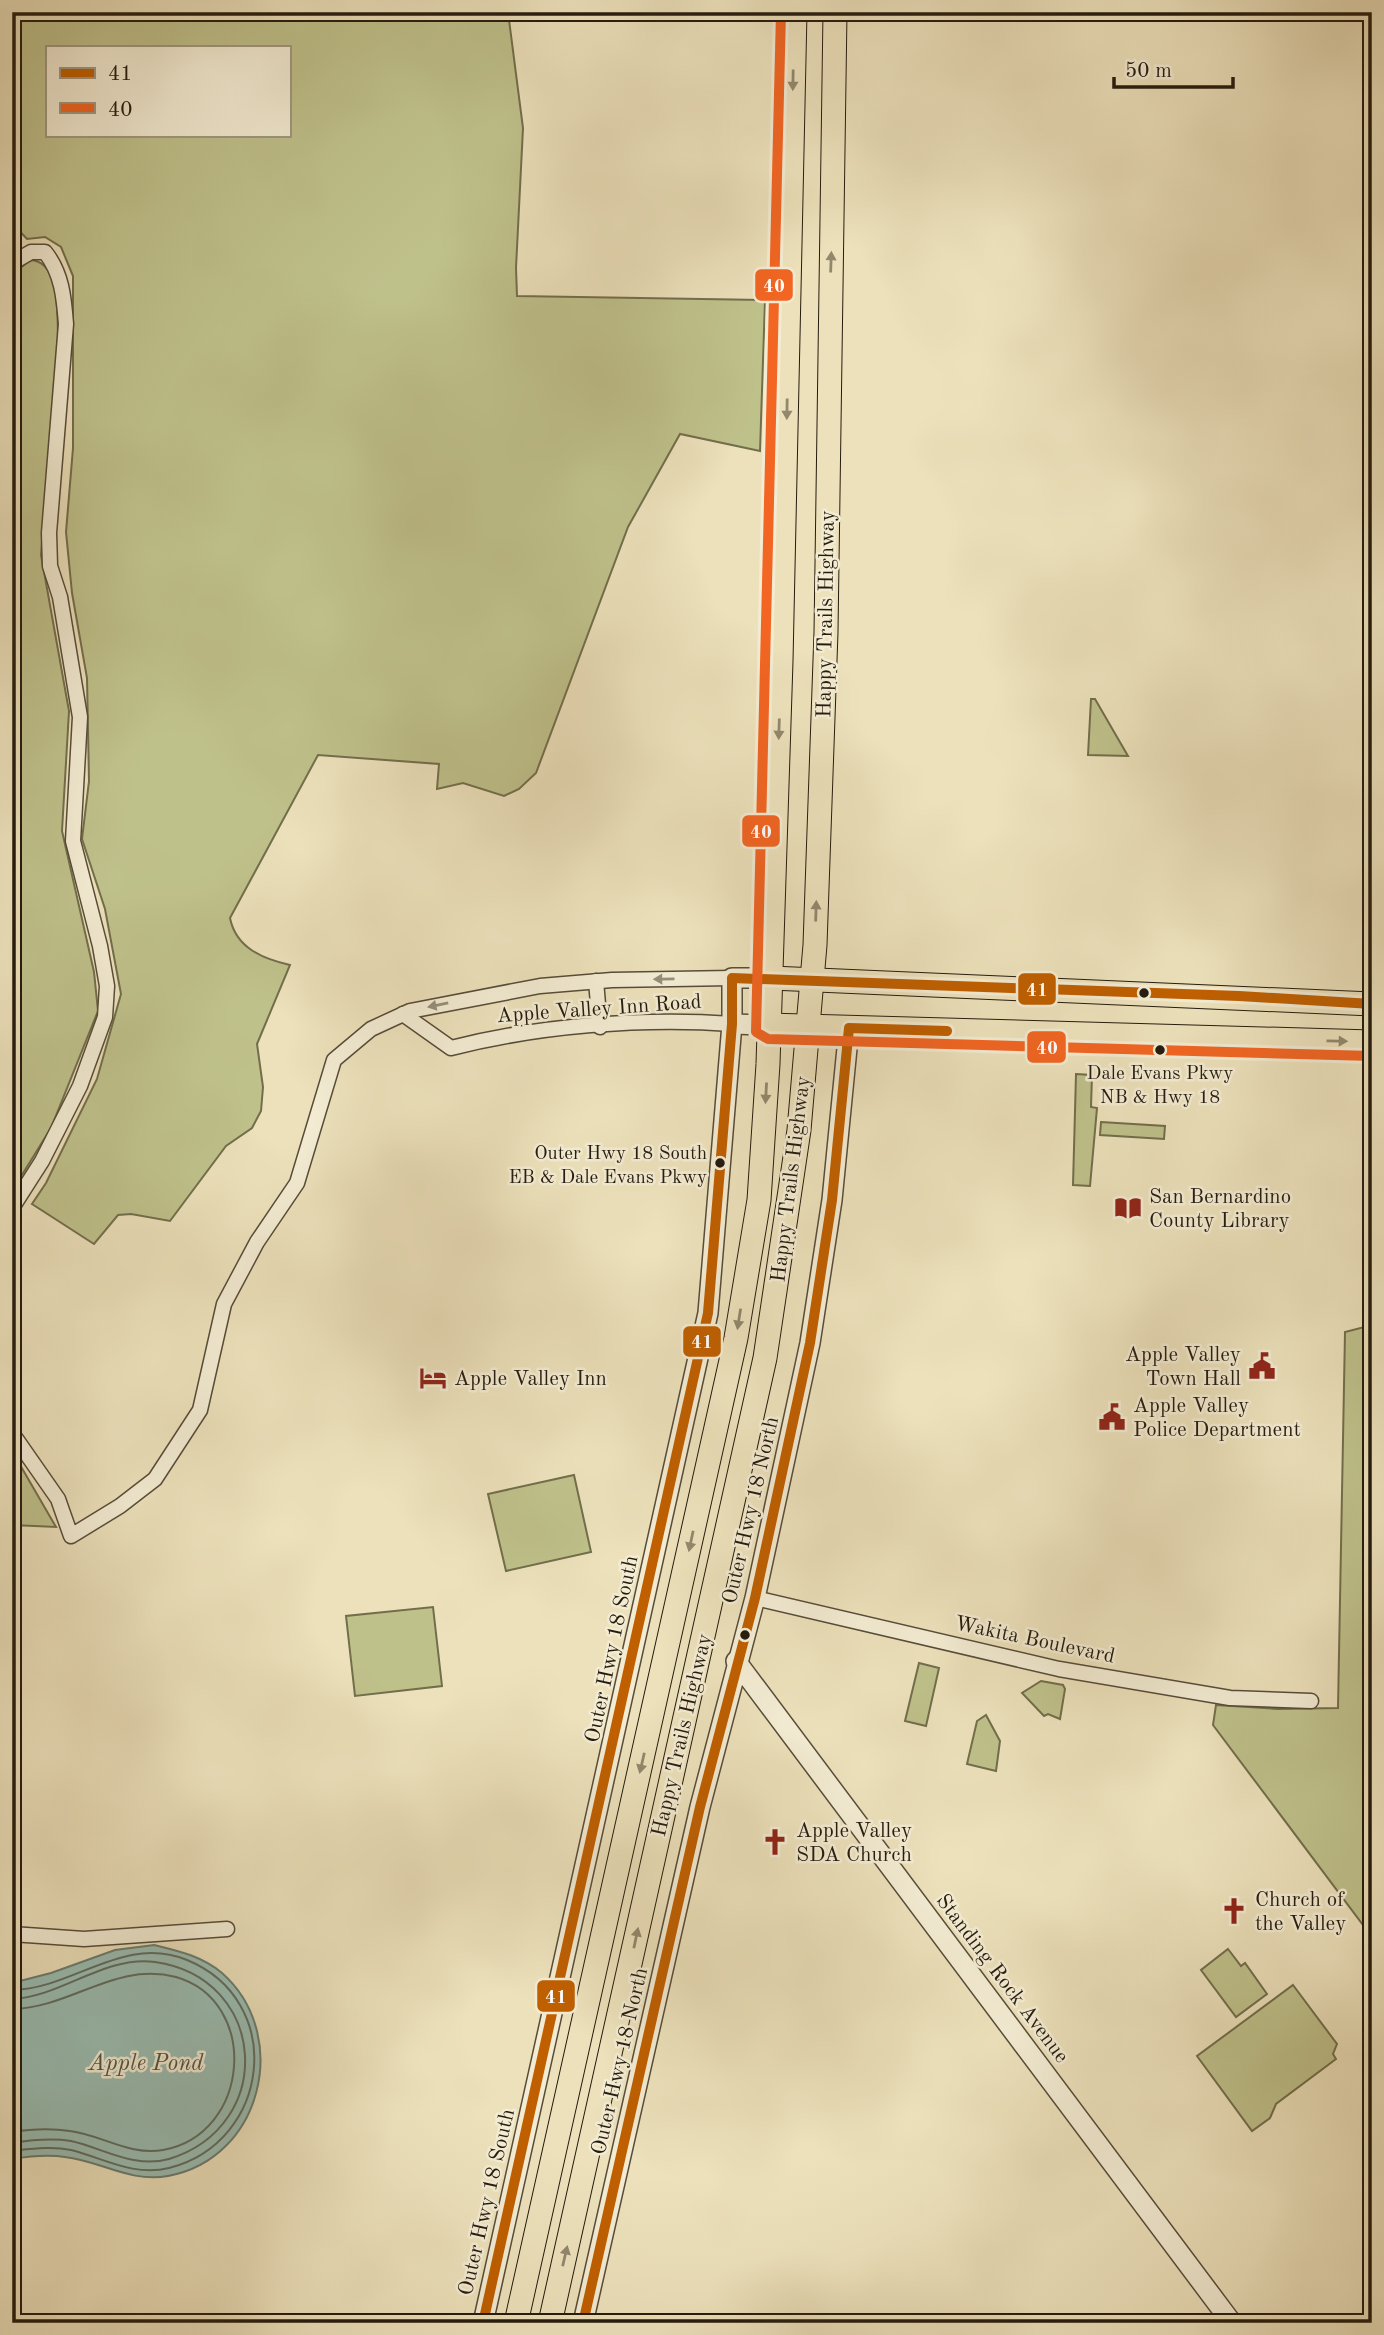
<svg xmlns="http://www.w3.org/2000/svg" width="1384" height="2335" font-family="'Old Standard TT',serif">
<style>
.green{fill:#bfc18b;stroke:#726e4c;stroke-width:2;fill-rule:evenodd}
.water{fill:#99bdb2;stroke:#6b7c70;stroke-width:2}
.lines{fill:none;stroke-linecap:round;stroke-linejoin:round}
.shore{stroke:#5f6c60;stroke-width:2}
.minor-casing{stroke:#574c39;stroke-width:17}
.tertiary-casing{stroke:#574c39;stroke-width:22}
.primary-casing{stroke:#251b0e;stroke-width:25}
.minor{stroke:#f3ecd3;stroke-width:14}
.tertiary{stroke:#f3ecd3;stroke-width:19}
.primary{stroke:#ece1bb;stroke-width:23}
.bus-1-casing{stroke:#f3ecd3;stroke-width:16}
.bus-2-casing{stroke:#f3ecd3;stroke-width:16}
.bus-1{stroke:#bf5f00;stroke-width:10}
.bus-2{stroke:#f26522;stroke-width:10}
.oneway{fill:#92886d}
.oneway2{fill:#968e7a}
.bus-dot{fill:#251b0e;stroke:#f3ecd3;stroke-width:2.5}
.labels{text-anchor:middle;stroke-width:5;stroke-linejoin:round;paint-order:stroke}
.bus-label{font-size:19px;fill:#251b0e;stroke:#f3ecd3}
.street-label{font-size:21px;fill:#251b0e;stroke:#f3ecd3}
.poi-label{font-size:21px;fill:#251b0e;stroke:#f3ecd3;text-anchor:start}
.water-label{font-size:23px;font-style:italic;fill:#4e5447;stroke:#f3ecd3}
.line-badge{stroke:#f3ecd3;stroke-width:2.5}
.badge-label{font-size:19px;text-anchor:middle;font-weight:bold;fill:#fff}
</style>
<rect width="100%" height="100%" fill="#ece1bb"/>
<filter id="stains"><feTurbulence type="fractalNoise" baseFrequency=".00286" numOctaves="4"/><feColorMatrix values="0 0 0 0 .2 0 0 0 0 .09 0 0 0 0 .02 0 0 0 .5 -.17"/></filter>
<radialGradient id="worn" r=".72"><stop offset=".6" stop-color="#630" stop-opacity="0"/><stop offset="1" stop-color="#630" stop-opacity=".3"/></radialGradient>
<!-- green -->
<g class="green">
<path d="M12 12H508L523 128 516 268 517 296 765 300 760 451 680 434 628 527 536 773 519 789 504 796 463 783 437 789 439 764 318 755 230 918C236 948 263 959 290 965L257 1044 263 1087 261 1111 252 1128 226 1146 170 1221 131 1214 118 1215 94 1244 32 1204 46 1183 97 1079 121 994 105 909 82 839 89 781 87 678 72 593 66 532 73 448V276L61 247 45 237 27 239 12 223ZM47 47H289V135H47Z"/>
<path d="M30 260C61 261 57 315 58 337L41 555 69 711 62 831 94 972 98 1011 51 1128 12 1191V275Z"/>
<path d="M1091 699H1095L1128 756 1088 755Z"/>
<path d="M1076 1074 1092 1075 1091 1107 1097 1108 1090 1186 1073 1185Z"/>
<path d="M1101 1122 1165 1126 1164 1139 1100 1135Z"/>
<path d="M1372 1325V1937L1213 1725 1216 1705 1278 1709 1338 1708 1345 1332Z"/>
<path d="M12 1451 56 1527 12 1525Z"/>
<path d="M574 1475 591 1552 506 1571 488 1494Z"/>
<path d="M433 1607 442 1686 355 1696 346 1616Z"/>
<path d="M919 1663 939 1668 926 1726 905 1721Z"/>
<path d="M1041 1681 1063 1685 1065 1689 1060 1719 1048 1714 1044 1716 1022 1693Z"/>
<path d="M986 1715 1000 1741 996 1771 967 1764 977 1721Z"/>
<path d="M1228 1949 1241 1966 1245 1963 1267 1994 1236 2017 1201 1970Z"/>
<path d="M1293 1985 1337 2044 1333 2054 1336 2059 1276 2104 1270 2118 1252 2131 1197 2056Z"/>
</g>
<!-- water -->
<path class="water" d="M154 1945C178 1951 202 1956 222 1973 292 2035 262 2159 168 2176 130 2183 101 2161 65 2157 47 2154 30 2156 12 2159V1983L51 1973 115 1950Z"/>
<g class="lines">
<!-- shore -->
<g class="shore">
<path d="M12 1990C74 1989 123 1934 187 1960 287 2001 271 2142 169 2168 134 2177 103 2158 71 2150 52 2146 31 2149 12 2151"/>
<path d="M12 1999C61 1997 105 1955 155 1962 268 1978 277 2126 169 2159 134 2169 103 2148 71 2141 52 2138 31 2140 12 2143"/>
<path d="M12 2009C71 2008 116 1961 176 1977 260 2001 251 2134 163 2150 130 2156 102 2135 70 2131 51 2128 31 2129 12 2132"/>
</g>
<defs>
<g id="minor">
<path d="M12 263 31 252H45C62 273 64 298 66 324L49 533 50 566 60 597 80 717 73 841 100 946 107 986 105 1017 80 1086 42 1161 12 1208"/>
<path d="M596 981 600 1027"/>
<path d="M403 1014 451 1048C537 1026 643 1017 732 1024"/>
<path d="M12 1433 58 1499 71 1536 120 1506 155 1479 200 1410 224 1304 257 1242 297 1183 334 1060 371 1029 410 1011 540 986 612 980 732 978"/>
<path d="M755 1598 1059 1669 1230 1698 1311 1701"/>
<path d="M12 1934 84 1939 227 1929"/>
</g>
<g id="tertiary">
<path d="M732 1024 768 1025"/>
<path d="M736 1661 1232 2323"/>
<path d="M483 2323 708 1313 732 1024V978H771"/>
<path d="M583 2323 700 1807 755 1598 810 1343 832 1200 849 1028"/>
</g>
<g id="primary">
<path d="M771 978 1372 1004"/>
<path d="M768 1025 1372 1042"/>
<path d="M516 2323 736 1338 759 1200 768 1064 781 661 795 12"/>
<path d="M550 2323 765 1358 799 1130 815 945 826 632 835 12"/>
</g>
</defs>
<!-- minor casing -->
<use href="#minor" class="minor-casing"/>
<!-- tertiary casing -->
<use href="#tertiary" class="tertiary-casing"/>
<!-- primary casing -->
<use href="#primary" class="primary-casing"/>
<!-- minor -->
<use href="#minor" class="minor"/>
<!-- tertiary -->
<use href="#tertiary" class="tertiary"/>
<!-- primary -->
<use href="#primary" class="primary"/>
<defs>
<g id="bus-1">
<path d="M483 2323 708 1313 732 1024V978L1239 996 1372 1004"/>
<path d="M583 2323 700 1807 755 1598 810 1343 832 1200 849 1028 947 1031"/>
</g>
<path id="bus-2" d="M781 12 756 1032 768 1039 1372 1056"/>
</defs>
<!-- bus-1 casing -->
<use href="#bus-1" class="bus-1-casing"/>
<!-- bus-2 casing -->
<use href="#bus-2" class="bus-2-casing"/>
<!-- bus-1 -->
<use href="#bus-1" class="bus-1"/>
<!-- bus-2 -->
<use href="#bus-2" class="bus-2"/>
</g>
<!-- one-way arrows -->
<defs><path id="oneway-solid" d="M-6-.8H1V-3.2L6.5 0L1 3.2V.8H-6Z" transform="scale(1.75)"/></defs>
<g class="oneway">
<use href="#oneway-solid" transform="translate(793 80) rotate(91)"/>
<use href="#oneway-solid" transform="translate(831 262) rotate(-88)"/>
<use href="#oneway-solid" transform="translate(787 409) rotate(91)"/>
<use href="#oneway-solid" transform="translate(779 729) rotate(92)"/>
<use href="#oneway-solid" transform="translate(816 911) rotate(-88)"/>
<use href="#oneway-solid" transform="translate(1337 1041) rotate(1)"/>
<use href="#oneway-solid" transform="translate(766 1093) rotate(93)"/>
<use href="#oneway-solid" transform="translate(739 1319) rotate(99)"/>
<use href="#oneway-solid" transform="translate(691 1541) rotate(102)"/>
<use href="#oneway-solid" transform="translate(642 1763) rotate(103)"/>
<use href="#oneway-solid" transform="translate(636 1938) rotate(-78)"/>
<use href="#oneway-solid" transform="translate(565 2256) rotate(-77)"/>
</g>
<g class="oneway2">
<use href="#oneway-solid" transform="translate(664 979) rotate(179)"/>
<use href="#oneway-solid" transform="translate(438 1005) rotate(168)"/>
</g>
<!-- icons -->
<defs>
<symbol id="library-bare" viewBox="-9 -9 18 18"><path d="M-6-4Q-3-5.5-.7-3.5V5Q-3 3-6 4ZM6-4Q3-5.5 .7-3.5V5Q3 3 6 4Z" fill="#8f2418" stroke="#f3ecd3" stroke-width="2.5" paint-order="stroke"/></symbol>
<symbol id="civic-bare" viewBox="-9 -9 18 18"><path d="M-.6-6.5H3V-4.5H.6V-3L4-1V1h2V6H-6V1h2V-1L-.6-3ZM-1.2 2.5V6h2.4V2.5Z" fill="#8f2418" stroke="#f3ecd3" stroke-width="2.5" paint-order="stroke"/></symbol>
<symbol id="hotel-bare" viewBox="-9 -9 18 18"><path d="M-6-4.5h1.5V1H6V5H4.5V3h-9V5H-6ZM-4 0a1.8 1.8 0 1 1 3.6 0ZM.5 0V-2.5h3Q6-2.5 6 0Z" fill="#8f2418" stroke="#f3ecd3" stroke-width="2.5" paint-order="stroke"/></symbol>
<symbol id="church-bare" viewBox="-9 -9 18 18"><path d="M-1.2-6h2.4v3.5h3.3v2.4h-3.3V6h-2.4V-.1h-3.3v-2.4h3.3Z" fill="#8f2418" stroke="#f3ecd3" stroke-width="2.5" paint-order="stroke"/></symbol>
</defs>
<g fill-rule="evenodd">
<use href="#library-bare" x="1109" y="1189" width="38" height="38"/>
<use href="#civic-bare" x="1243" y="1347" width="38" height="38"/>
<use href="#hotel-bare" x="414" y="1359" width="38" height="38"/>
<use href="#civic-bare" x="1093" y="1398" width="38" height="38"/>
<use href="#church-bare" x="756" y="1823" width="38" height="38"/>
<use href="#church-bare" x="1215" y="1892" width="38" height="38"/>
</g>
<!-- markers -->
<g class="bus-dot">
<circle cx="1144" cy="993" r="6"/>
<circle cx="1160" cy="1050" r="6"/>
<circle cx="720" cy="1163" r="6"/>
<circle cx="745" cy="1635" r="6"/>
</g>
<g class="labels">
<!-- bus labels -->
<g class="bus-label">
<text x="1160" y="1079">Dale Evans Pkwy<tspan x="1160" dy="24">NB &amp; Hwy 18</tspan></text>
<text x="707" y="1159" text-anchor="end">Outer Hwy 18 South<tspan x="707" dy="24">EB &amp; Dale Evans Pkwy</tspan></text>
</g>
<!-- street labels -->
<g class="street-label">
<text transform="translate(825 614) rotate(-89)" y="7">Happy Trails Highway</text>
<text transform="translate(599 1008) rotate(-4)" y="7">Apple Valley Inn Road</text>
<text transform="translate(790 1179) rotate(-83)" y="7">Happy Trails Highway</text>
<text transform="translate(750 1510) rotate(-77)" y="7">Outer Hwy 18 North</text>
<text transform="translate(1035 1639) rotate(12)" y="7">Wakita Boulevard</text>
<text transform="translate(611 1649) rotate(-78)" y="7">Outer Hwy 18 South</text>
<text transform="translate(681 1735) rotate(-77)" y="7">Happy Trails Highway</text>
<text transform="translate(1003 1978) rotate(53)" y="7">Standing Rock Avenue</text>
<text transform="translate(619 2061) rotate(-77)" y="7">Outer Hwy 18 North</text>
<text transform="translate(486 2202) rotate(-77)" y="7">Outer Hwy 18 South</text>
</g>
<!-- poi labels -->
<g class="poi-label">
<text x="1149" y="1203">San Bernardino<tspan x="1149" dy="24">County Library</tspan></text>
<text x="1241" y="1361" text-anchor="end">Apple Valley<tspan x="1241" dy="24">Town Hall</tspan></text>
<text x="454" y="1385">Apple Valley Inn</text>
<text x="1133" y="1412">Apple Valley<tspan x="1133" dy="24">Police Department</tspan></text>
<text x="796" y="1837">Apple Valley<tspan x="796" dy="24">SDA Church</tspan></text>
<text x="1255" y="1906">Church of<tspan x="1255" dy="24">the Valley</tspan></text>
</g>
<!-- water labels -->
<g class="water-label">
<text x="146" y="2070">Apple Pond</text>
</g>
</g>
<g class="line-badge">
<rect x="754" y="268" width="40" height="34" rx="7" fill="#f26522"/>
<rect x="741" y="814" width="40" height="34" rx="7" fill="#f26522"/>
<rect x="1017" y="972" width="40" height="34" rx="7" fill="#bf5f00"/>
<rect x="1026" y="1030" width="41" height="34" rx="7" fill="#f26522"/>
<rect x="682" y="1325" width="40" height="33" rx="7" fill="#bf5f00"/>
<rect x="536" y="1979" width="40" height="34" rx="7" fill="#bf5f00"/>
</g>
<g class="badge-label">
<text x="774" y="292">40</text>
<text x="761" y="838">40</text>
<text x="1037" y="996">41</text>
<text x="1047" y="1054">40</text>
<text x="702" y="1348">41</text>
<text x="556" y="2003">41</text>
</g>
<!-- margin -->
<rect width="1384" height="2335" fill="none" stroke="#ece1bb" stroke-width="42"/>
<rect x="14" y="14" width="1356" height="2307" fill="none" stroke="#251b0e" stroke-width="3.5"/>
<rect x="21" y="21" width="1342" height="2293" fill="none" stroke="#251b0e" stroke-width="2"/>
<!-- legend -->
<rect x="46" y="46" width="245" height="91" fill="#f3ecd3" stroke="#a19884" stroke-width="2"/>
<rect x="60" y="68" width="35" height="10" fill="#bf5f00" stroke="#a19884" stroke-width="2"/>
<text x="108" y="80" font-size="21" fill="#251b0e">41</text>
<rect x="60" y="103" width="35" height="10" fill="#f26522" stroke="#a19884" stroke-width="2"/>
<text x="108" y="116" font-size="21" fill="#251b0e">40</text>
<!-- scale -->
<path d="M1114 77v10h119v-10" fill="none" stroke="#251b0e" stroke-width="3.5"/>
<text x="1125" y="77" font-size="21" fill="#251b0e" stroke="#f3ecd3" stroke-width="5" paint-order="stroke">50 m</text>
<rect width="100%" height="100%" filter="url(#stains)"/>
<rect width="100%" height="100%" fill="url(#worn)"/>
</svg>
